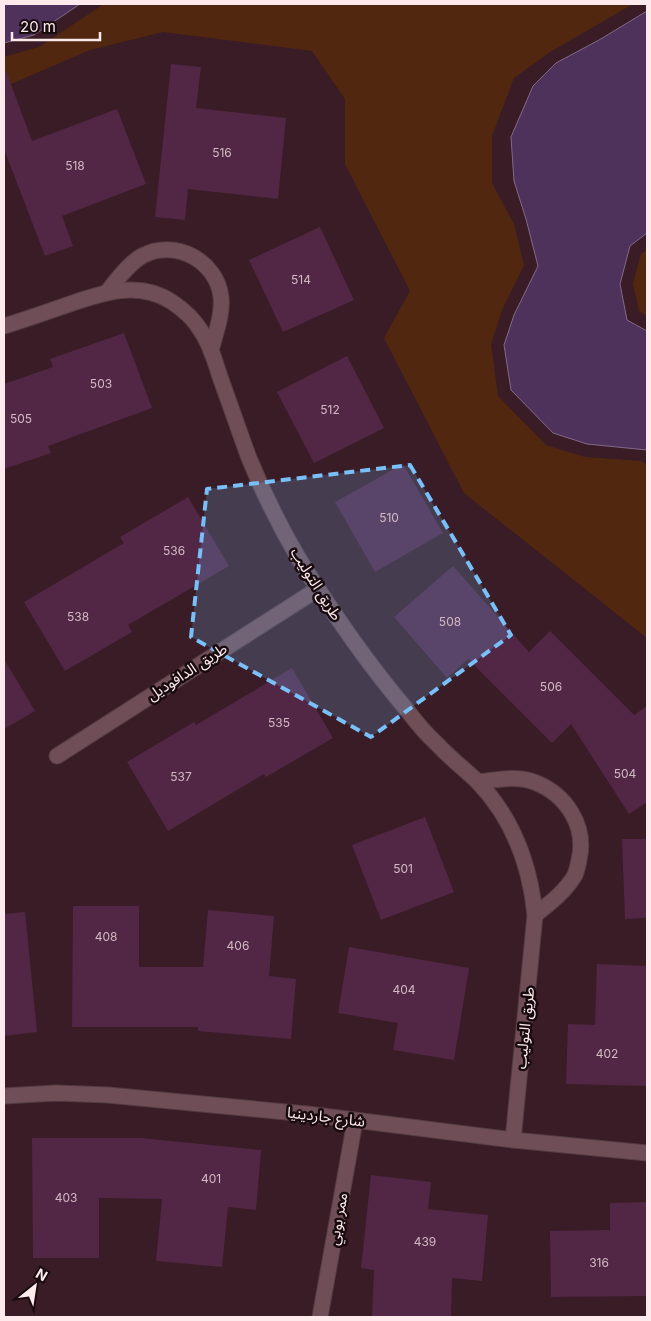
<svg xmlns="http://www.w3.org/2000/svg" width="651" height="1321" font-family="Inter,'Noto Sans Arabic',sans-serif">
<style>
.green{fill:#51280f}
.water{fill:#4f325b;stroke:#846987}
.building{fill:#512745}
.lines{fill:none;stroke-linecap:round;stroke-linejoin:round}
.minor-casing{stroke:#553c44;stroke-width:17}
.minor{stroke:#704e57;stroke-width:15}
.marked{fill:#79bff8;fill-opacity:0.2;stroke:#79bff8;stroke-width:4;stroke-dasharray:10 6;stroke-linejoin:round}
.labels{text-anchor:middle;stroke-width:5;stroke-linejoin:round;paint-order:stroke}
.number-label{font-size:12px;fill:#d3b8c3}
.street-label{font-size:15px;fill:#fee9ed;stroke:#180b0f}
</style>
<rect width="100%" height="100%" fill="#391c25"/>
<!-- green -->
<g class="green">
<path d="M104 4H633L550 52 514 78 492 136V183L514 224 524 265 502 310 491 344 498 396 546 445 585 457 641 461 647 465V638L464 493 384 338 410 291 345 164V99L312 51 163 32 90 50 4 87V57L39 47Z"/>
<path d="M647 250V316L639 311 633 284 641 254Z"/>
</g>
<!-- water -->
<g class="water">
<path d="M4 4H80L34 35 4 43Z"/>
<path d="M647 11V233L630 246 620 284 627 320 647 331V450L587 444 553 433 511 390 504 345 514 315 538 266 526 219 514 181 511 137 533 86 556 63 599 40Z"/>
</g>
<!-- building -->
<g class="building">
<path d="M171 64 201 67 196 108 286 118 278 199 188 189 185 220 155 217Z"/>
<path d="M4 71H6L32 141 117 109 146 184 62 216 73 246 45 256 4 149Z"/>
<path d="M320 227 354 300 283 332 249 260Z"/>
<path d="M124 333 152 408 48 446 51 453 4 469V384L53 367 50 359Z"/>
<path d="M347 356 384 428 314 463 277 392Z"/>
<path d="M403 464 443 533 375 572 335 502Z"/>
<path d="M188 497 229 566 128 625 132 632 65 671 24 602 124 543 120 537Z"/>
<path d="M453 566 529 652 550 631 634 715 647 706V802L629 814 571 724 552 743 468 659 447 678 394 617Z"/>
<path d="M4 659 35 711 4 729Z"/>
<path d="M292 668 333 738 266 777 264 774 168 831 127 762 194 722 196 725Z"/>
<path d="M425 817 454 892 381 920 352 845Z"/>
<path d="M622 839H647V918L625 919Z"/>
<path d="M73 906H139V967H203L208 910 274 916 269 976 296 979 291 1039 198 1031V1027H72Z"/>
<path d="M25 912 37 1032 4 1036V914Z"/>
<path d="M349 947 469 968 454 1060 393 1050 398 1023 338 1013Z"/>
<path d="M597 964 647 966V1086L566 1084 568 1024 595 1025Z"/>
<path d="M32 1138H141L261 1150 256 1210 228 1207 222 1267 156 1261 162 1199 99 1198V1258H33Z"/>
<path d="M371 1175 431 1182 428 1209 488 1215 482 1281 452 1278 451 1317H372L374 1270 361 1268Z"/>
<path d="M647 1202V1296L551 1297 550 1231 610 1230V1203Z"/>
</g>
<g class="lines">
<defs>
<g id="minor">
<path d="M107 292C117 280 128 264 142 256 175 238 217 261 221 297 223 315 215 334 211 351"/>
<path d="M4 326C24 320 44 313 64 306 99 294 137 279 172 302 184 310 194 319 201 331 210 344 215 361 220 377 230 404 239 431 249 458 263 492 280 527 299 559 332 612 367 663 407 710 416 722 426 734 437 744 449 757 464 769 477 781 513 818 530 865 535 915L513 1140"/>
<path d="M57 756 318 589"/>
<path d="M478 782C496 780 517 775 534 782 566 794 587 826 579 860 578 865 577 870 575 875 565 892 550 903 535 915"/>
<path d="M4 1096 56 1093 108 1095 307 1114 513 1140 647 1153"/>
<path d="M320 1317 355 1121"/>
</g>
</defs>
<!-- minor casing -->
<use href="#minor" class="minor-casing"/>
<!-- minor -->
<use href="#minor" class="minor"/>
</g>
<!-- marked area -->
<path class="marked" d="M410 465 511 635 371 737 191 637 207 489Z"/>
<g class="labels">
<!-- number labels -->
<g class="number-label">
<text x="222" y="157">516</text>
<text x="75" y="170">518</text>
<text x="301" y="284">514</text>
<text x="101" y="388">503</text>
<text x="330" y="414">512</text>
<text x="21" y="423">505</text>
<text x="389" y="522">510</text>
<text x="174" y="555">536</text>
<text x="78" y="621">538</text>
<text x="450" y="626">508</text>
<text x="551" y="691">506</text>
<text x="279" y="727">535</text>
<text x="625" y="778">504</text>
<text x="181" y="781">537</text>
<text x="403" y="873">501</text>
<text x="106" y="941">408</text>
<text x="238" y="950">406</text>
<text x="404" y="994">404</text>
<text x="607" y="1058">402</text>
<text x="211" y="1183">401</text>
<text x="66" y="1202">403</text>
<text x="425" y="1246">439</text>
<text x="599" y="1267">316</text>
</g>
<!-- street labels -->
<g class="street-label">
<text transform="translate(316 584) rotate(58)" y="5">طريق التوليب</text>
<text transform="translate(187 672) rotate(-33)" y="5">طريق الدافوديل</text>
<text transform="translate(525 1028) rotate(-84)" y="5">طريق التوليب</text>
<text transform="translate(326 1117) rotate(7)" y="5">شارع جاردينيا</text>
<text transform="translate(338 1219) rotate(-80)" y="5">ممر بوبي</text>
</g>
</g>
<!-- border -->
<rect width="651" height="1321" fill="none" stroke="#fee9ed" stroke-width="10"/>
<!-- north arrow -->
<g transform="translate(35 1286) rotate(30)" stroke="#180b0f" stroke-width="4" paint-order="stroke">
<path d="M0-4L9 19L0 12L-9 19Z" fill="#fee9ed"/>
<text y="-8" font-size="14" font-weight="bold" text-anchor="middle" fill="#fee9ed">N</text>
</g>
<!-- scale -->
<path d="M12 32v8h88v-8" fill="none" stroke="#fee9ed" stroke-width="2.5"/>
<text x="20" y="32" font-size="15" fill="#fee9ed" stroke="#180b0f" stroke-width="4" paint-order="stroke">20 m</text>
</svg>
